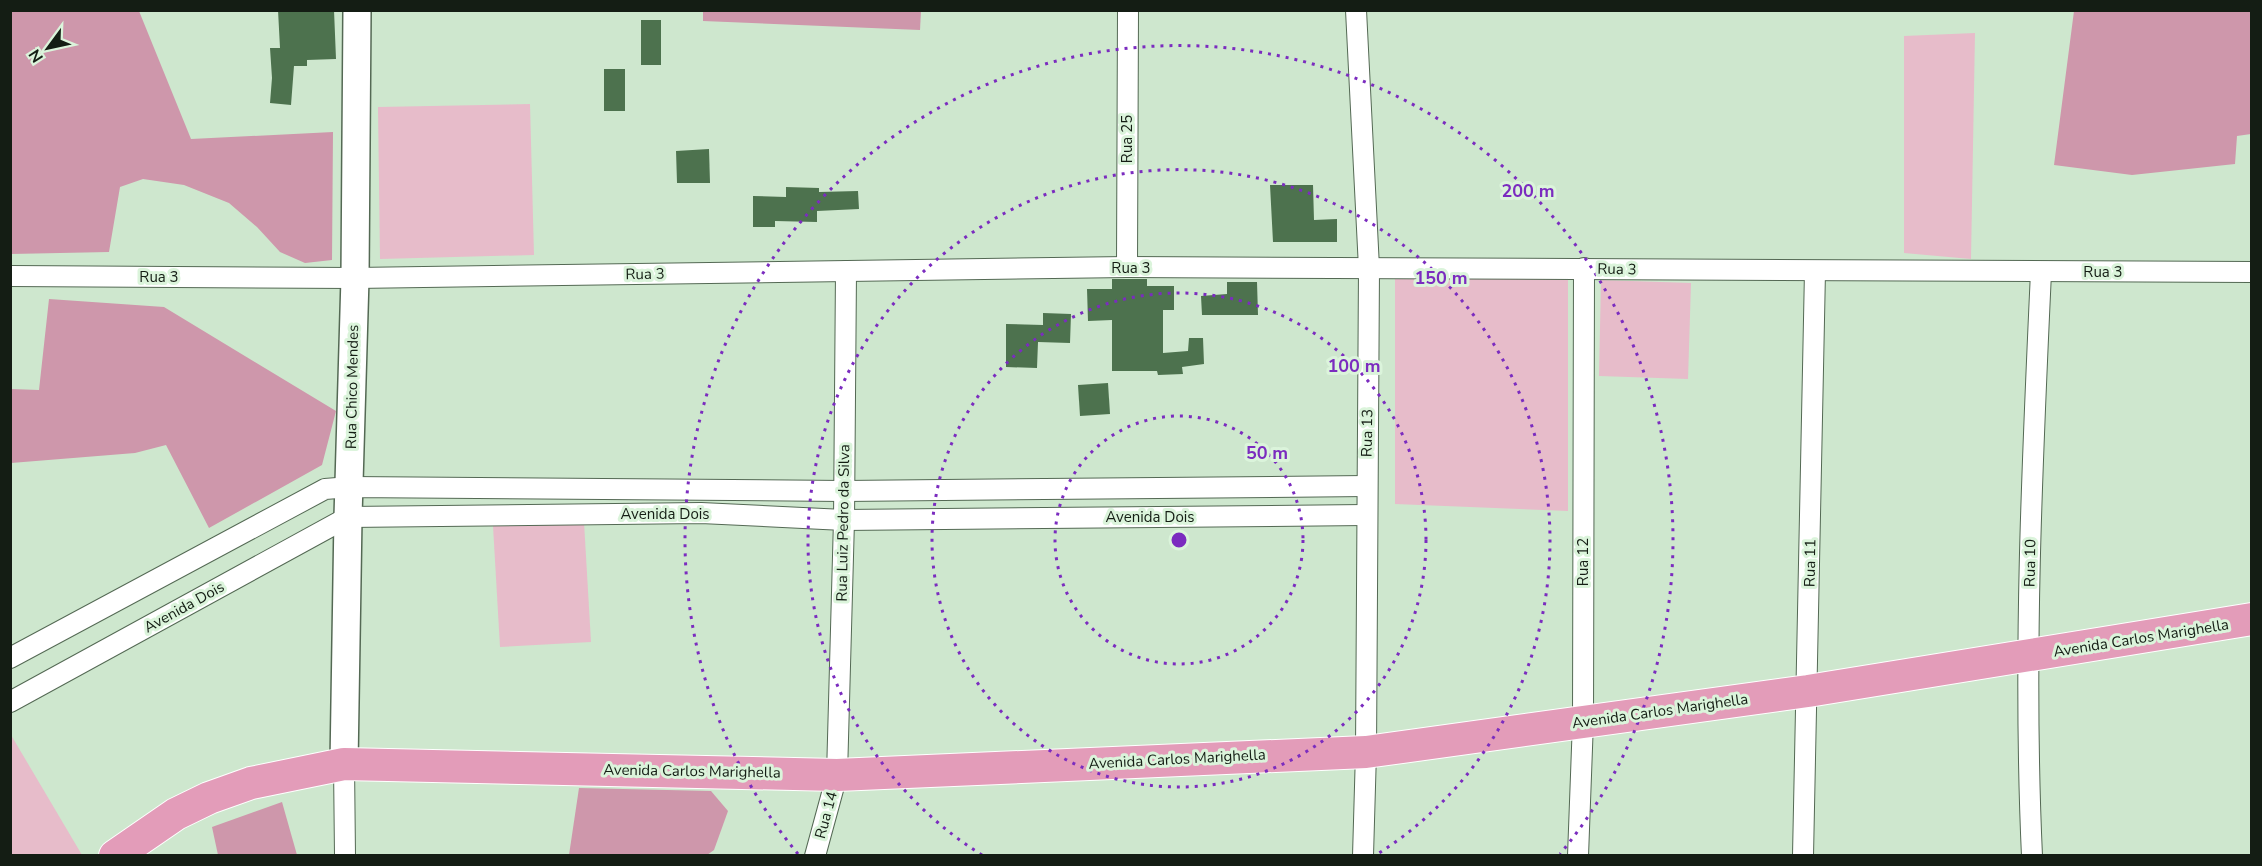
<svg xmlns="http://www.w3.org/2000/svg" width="2262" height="866" font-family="'Nunito Sans',sans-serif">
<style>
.green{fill:#e7bcca}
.forest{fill:#ce97ab}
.building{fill:#4d724e}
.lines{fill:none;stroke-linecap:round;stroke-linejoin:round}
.street-casing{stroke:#546954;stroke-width:22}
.secondary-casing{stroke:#546954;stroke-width:30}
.primary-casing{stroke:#fff;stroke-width:34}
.street{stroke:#fff;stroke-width:20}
.secondary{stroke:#fff;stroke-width:27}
.primary{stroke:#e39cb9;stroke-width:32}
.ring{fill:none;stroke:#7b2cbf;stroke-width:3;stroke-dasharray:3 6}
.labels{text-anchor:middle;stroke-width:6;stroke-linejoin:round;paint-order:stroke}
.street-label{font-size:15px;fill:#141d14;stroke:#dbf4db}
.centre{fill:#7b2cbf;stroke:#dbf4db;stroke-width:3}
.ring-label{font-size:18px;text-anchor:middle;font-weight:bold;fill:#7b2cbf;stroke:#dbf4db;stroke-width:6;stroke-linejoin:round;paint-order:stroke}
</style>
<rect width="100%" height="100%" fill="#cee7ce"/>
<!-- green -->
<g class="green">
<path d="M1975 33 1971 259 1904 253V36Z"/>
<path d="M530 104 534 255 380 259 378 107Z"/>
<path d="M1395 274H1568V511L1395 504Z"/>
<path d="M1601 280 1691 283 1688 379 1599 376Z"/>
<path d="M584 522 591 642 500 647 493 526Z"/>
<path d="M11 735 82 855H11Z"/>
</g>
<!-- forest -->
<g class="forest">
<path d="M10 11H139L191 139 333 132 332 260 305 263 280 252 257 227 229 203 184 185 143 179 120 187 109 252 11 254Z"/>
<path d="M703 11H921L920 30 703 21Z"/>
<path d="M2074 11 2251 12V134L2237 136 2235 164 2132 175 2054 165Z"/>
<path d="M49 299 164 307 336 411 322 465 209 528 166 445 135 453 11 463V389L39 390Z"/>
<path d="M579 788 711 791 728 811 714 850 707 855H569Z"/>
<path d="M282 802 297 855H218L212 827Z"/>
</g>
<!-- building -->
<g class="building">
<path d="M278 10H334L336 59 307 60V66H294L291 105 270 103 272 78 270 48H280Z"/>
<rect x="641" y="20" width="20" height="45"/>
<rect x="604" y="69" width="21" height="42"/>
<path d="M709 149 710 183H677L676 151Z"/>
<path d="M1270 185H1313L1314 220 1337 219V242H1273Z"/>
<path d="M786 187 819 188V192L858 191 859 209 817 211V222L775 221V227H753V196L786 197Z"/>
<path d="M1112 279H1147V286H1174V310H1163V353L1188 351 1189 338H1203L1204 364 1182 367 1183 374 1158 375 1157 371H1112V320L1088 321 1087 289H1112Z"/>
<path d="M1227 282H1257L1258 315H1202L1201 296 1227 294Z"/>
<path d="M1043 313 1071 314 1070 343 1038 342 1037 368 1006 367V324L1043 325Z"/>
<path d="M1108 383 1110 414 1080 416 1078 385Z"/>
</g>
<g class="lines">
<defs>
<g id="street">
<path d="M1356 10 1369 268 1366 752 1363 856"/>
<path d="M1127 267 1128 10"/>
<path d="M10 276 355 278 1127 267 2252 272"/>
<path d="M10 658 325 489 350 487 844 491 1367 486"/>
<path d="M10 702 348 517 701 513 844 520 1366 515"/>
<path d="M344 764 345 856"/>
<path d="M815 856 837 775 844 520 846 271"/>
<path d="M1578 856 1583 721 1584 268"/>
<path d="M1803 856 1815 271"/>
<path d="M2032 856C2023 661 2032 466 2041 272"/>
</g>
<path id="secondary" d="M344 764 348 517 355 278 357 10"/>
<path id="primary" d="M115 856 176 814 209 798 251 783 344 764 837 775 1366 752 1808 691 2252 619"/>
</defs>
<!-- street casing -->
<use href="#street" class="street-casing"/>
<!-- secondary casing -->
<use href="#secondary" class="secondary-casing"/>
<!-- primary casing -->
<use href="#primary" class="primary-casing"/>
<!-- street -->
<use href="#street" class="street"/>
<!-- secondary -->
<use href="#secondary" class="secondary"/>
<!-- primary -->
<use href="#primary" class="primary"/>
</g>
<!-- distance rings -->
<g class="ring">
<circle cx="1179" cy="540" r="124"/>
<circle cx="1179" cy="540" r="247"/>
<path d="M982 855A371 371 0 1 1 1376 855"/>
<path d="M798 854A494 494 0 1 1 1560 854"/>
</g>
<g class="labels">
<!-- street labels -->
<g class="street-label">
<text transform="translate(1127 139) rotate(-90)" y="5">Rua 25</text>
<text x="1131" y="273">Rua 3</text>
<text transform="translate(1617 269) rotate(1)" y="5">Rua 3</text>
<text x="2103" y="277">Rua 3</text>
<text transform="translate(645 274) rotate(-1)" y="5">Rua 3</text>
<text x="159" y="282">Rua 3</text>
<text transform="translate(352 387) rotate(-89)" y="5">Rua Chico Mendes</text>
<text transform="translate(1367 433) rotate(-89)" y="5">Rua 13</text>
<text x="665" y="519">Avenida Dois</text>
<text x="1150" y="522">Avenida Dois</text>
<text transform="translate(843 523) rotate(-89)" y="5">Rua Luiz Pedro da Silva</text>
<text transform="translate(1583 562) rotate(-90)" y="5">Rua 12</text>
<text transform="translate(1810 563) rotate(-89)" y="5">Rua 11</text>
<text transform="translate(2030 563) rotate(-89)" y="5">Rua 10</text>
<text transform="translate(184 607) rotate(-29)" y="5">Avenida Dois</text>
<text transform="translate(2141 638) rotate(-9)" y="5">Avenida Carlos Marighella</text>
<text transform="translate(1660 711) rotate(-8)" y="5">Avenida Carlos Marighella</text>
<text transform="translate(1177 759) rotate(-3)" y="5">Avenida Carlos Marighella</text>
<text transform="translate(692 771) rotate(1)" y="5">Avenida Carlos Marighella</text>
<text transform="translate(826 815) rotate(-75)" y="5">Rua 14</text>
</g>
</g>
<circle cx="1179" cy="540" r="9" class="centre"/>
<g class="ring-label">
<text x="1528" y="197">200 m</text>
<text x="1441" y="284">150 m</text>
<text x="1354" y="372">100 m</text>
<text x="1267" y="459">50 m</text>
</g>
<!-- border -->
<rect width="2262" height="866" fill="none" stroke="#141d14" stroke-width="24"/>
<!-- north arrow -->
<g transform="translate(48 48) rotate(237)" stroke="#dbf4db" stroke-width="4.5" paint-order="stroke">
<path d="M0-4.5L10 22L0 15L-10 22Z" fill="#141d14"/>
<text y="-9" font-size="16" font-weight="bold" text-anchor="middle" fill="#141d14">N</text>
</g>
</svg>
